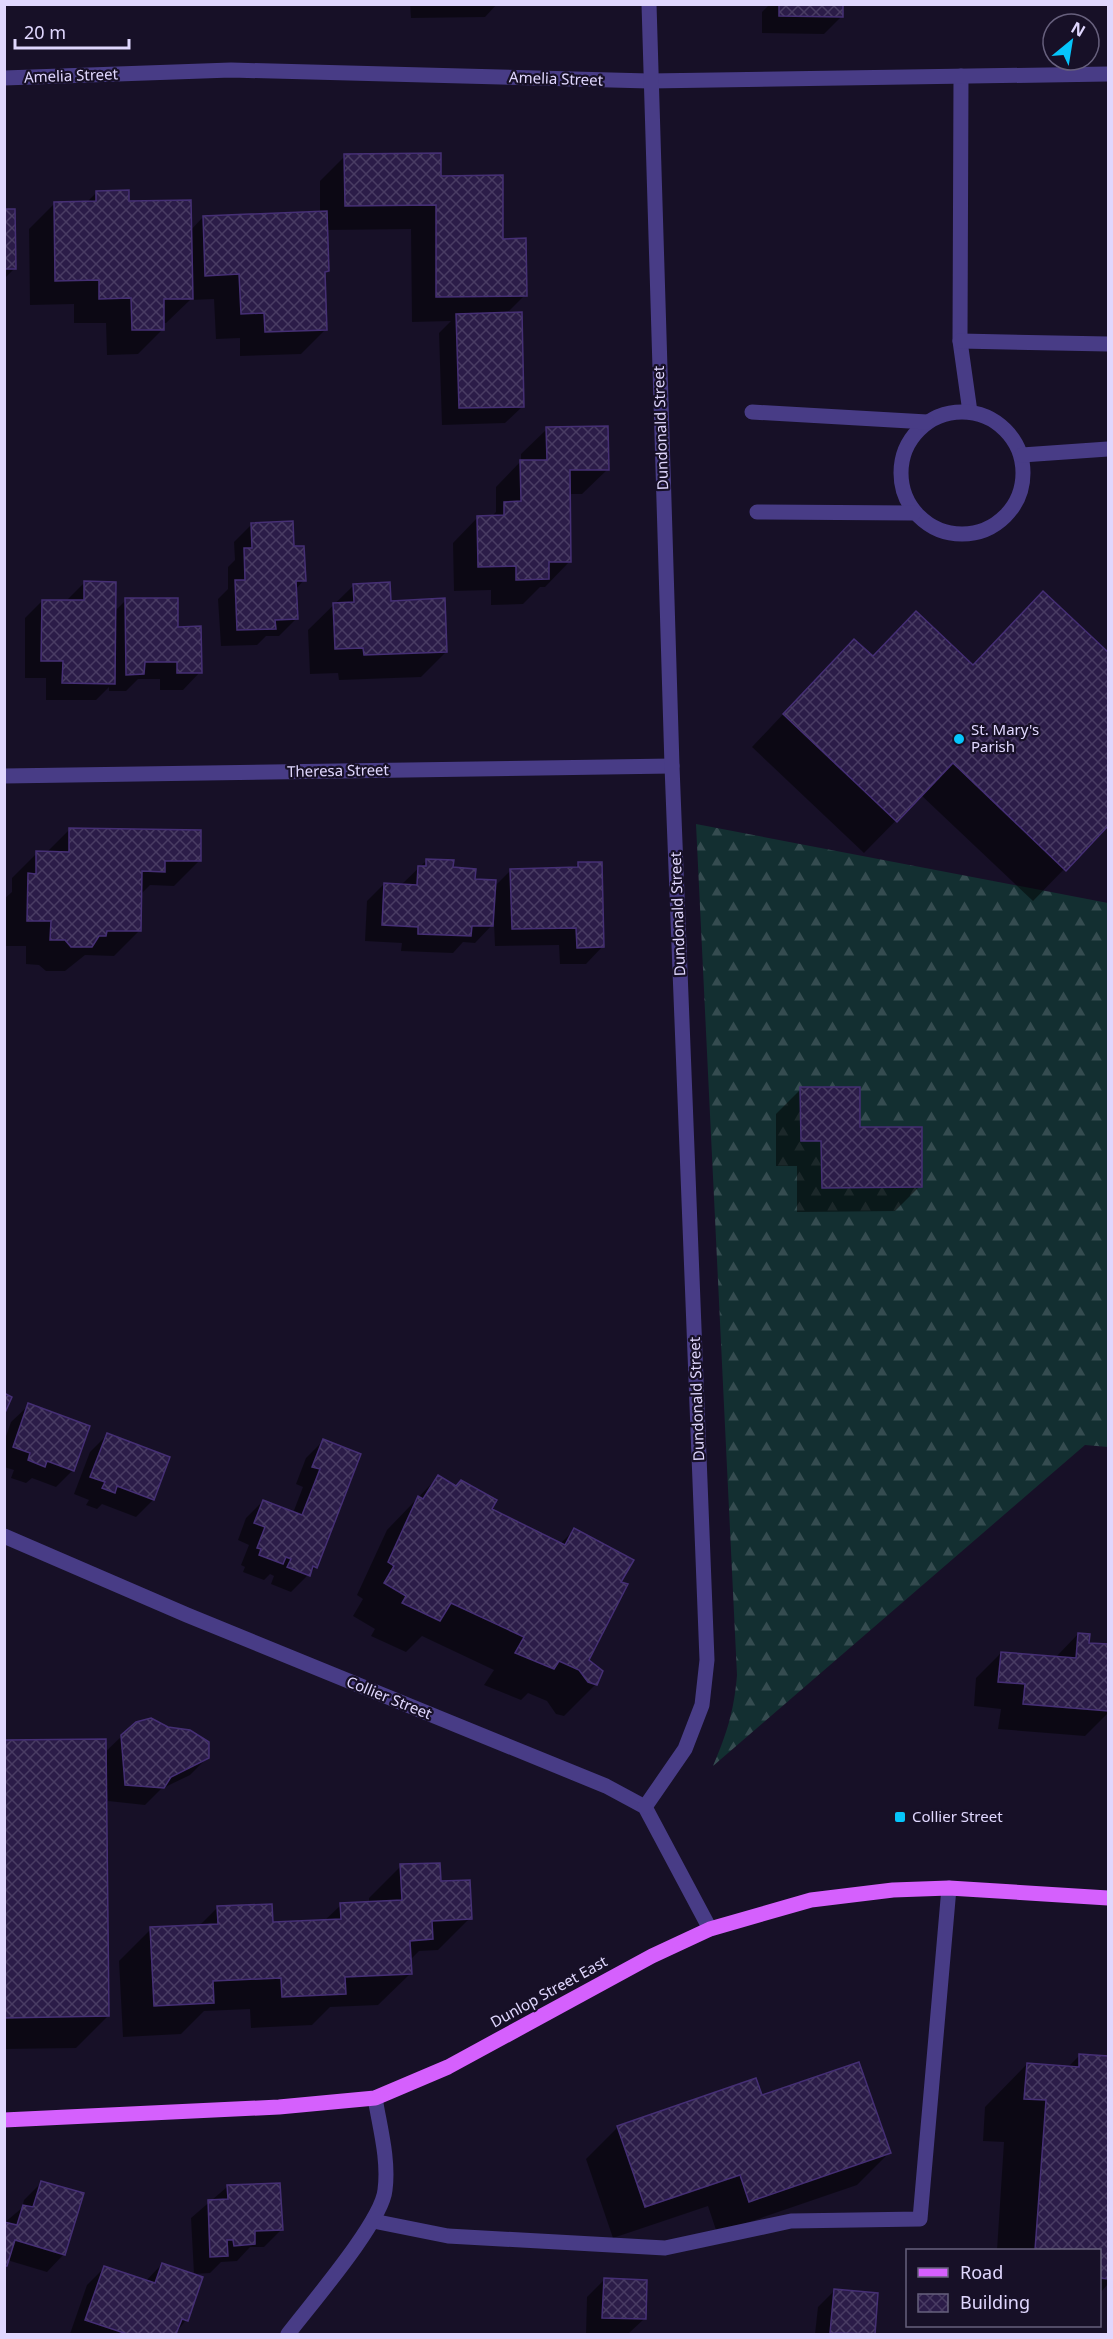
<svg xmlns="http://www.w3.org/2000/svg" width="1113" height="2339" font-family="'Noto Sans',sans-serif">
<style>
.forest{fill:url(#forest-firs)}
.shadow{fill:#0007}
.building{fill:url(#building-cross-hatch);stroke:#452f74;stroke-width:1.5}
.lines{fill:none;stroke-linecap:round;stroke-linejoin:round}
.minor{stroke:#483c86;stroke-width:15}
.major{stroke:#d560fd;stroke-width:15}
.poi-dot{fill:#06c5fb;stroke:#171027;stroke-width:2}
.labels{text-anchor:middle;stroke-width:4.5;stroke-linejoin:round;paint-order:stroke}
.street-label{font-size:15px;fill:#e0d7fe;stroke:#171027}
.poi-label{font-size:15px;fill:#e0d7fe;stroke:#171027;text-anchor:start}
</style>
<defs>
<pattern id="forest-firs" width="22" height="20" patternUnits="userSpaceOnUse" patternTransform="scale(1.5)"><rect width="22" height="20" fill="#132f31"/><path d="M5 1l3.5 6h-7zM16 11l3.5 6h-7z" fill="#354c50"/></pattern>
<pattern id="building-cross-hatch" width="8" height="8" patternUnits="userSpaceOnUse" patternTransform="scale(1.5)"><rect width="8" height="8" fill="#2b1c48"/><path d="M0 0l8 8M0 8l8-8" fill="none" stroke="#493c63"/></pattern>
</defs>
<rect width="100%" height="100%" fill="#171027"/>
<!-- forest -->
<path class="forest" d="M696 824 1108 903V1447L1085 1445 713 1766C727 1733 734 1711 737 1675Z"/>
<!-- shadow -->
<g class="shadow">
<path d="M410 4H497L485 17 411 18Z"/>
<path d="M770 4H841V17L824 34 762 33V12Z"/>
<path d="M345 156 439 178 502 240 525 295 506 314 523 406 505 423 442 425 439 333 451 321 412 322 411 229 326 230 328 271 323 275 326 329 301 354 240 356V338L216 339 214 299 190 300 166 323H163V329L138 354 107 355 106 323H74V304L30 305 29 229 54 204 86 203 97 192 128 202 190 231 203 217 320 213V181Z"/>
<path d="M4 211 15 268 4 279Z"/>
<path d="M547 429 608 469 582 494H569L570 561 545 587H540L523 604 491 605V590L454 591 453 543 478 517H491L496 512V487L521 461V454Z"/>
<path d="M251 525 293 548 304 580 295 590 296 619 279 636H266L257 645 221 646 218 599 228 589V567L235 560 234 542Z"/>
<path d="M84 583 114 612 126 600 200 672 183 690H160V679H138L126 691H109V687L96 700H46V678H25V618L42 601 67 600Z"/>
<path d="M354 585 389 602 446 652 421 677 339 680 338 673 310 674 308 630Z"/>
<path d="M1043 593 1108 654V824L1033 901 921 795 864 853 752 747 822 673 872 658 972 666Z"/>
<path d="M70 829 199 861 174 886 150 885 140 895 139 931 114 956 85 955 65 971H46L39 965 26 964V946H4V899L12 892V878L37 853H46Z"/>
<path d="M427 860 494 887 511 870 574 868 578 864 603 946 586 964H560L559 945 495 946 494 923 475 943 463 942 453 953 401 951 402 943 365 941 367 901 384 884 401 885Z"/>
<path d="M801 1089 859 1129 920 1186 895 1211 797 1212V1166H776V1114Z"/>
<path d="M29 1405 73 1470 56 1487 32 1478 26 1483 11 1478 14 1470 4 1467V1442L11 1422Z"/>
<path d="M107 1435 168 1458 153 1500 136 1517 102 1504 97 1509 86 1505 89 1500 74 1494 90 1452Z"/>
<path d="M323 1441 316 1567 291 1592 271 1584 274 1576 270 1574 264 1580 243 1572 245 1567 241 1565 249 1545 238 1540 246 1518 263 1501 293 1513 303 1487 296 1484 306 1458Z"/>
<path d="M438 1477 490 1510 560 1544 574 1530 618 1582 587 1660 596 1684 564 1716 556 1714 547 1701 528 1693 521 1700 484 1685 494 1670 422 1636 406 1652 371 1636 375 1629 353 1616 363 1599 357 1595 387 1530Z"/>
<path d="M1078 1634 1088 1644 1108 1646V1713L1085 1736 998 1729 1001 1709 974 1706 976 1678 1001 1653 1055 1658Z"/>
<path d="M122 1736 207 1758 190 1775 161 1789 145 1805 108 1801 107 1790H105L108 2016 76 2048 4 2049V1741L104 1753Z"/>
<path d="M401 1866 439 1883 470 1918 438 1950 419 1951 410 1960 411 1973 378 2005 330 2007 312 2025 251 2028 250 2009 204 2011 181 2034 123 2037 119 1961 151 1929 199 1926 217 1908 272 1924 324 1921 341 1905 369 1903V1898Z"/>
<path d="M1080 2055 1108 2057V2284L1100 2293V2250H997L1004 2142 983 2141 985 2107 1027 2064 1068 2067Z"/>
<path d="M618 2127 889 2153 857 2185 717 2233 708 2206 613 2238 586 2159Z"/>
<path d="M42 2182 64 2254 47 2272 7 2260 4 2267V2223L22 2208 24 2200Z"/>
<path d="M227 2187 281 2230 264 2247H250L237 2261 221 2262 210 2273 194 2274 191 2218Z"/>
<path d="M162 2264 186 2320 175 2334H70L87 2285 104 2268 145 2282Z"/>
<path d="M605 2279 644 2319 628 2334H586L587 2297Z"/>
<path d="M835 2290 877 2294 873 2334H815L818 2307Z"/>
</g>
<!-- building -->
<g class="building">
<path d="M779 4H843V17L779 16Z"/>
<path d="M441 153V176L503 175V239L526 238 527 296 436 297V205L345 206 344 154Z"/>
<path d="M129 190V201L191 200 193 299H164V330H132L131 298 99 299V280L55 281 54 202 96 201V191Z"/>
<path d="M4 209H15L16 269H4Z"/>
<path d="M327 211 329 271 325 272 327 330 265 332 264 313 241 314 239 274 205 276 203 216Z"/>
<path d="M522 312 524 407 459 408 456 314Z"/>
<path d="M608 426 609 470H570L571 562H549V579L516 580V566L478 567 477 516 504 515V502L521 501 520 460H547L546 427Z"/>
<path d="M293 521 294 546H304L306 581H296L298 619 275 620 276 629 237 630 235 580H245L244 548H252L251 523Z"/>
<path d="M84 581 116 582 115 684 62 683 63 661H41L42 600H84Z"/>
<path d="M390 582 391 601 445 598 447 652 364 655 363 648 335 649 333 603 354 602 353 584Z"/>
<path d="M1043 591 1108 652V826L1066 871 953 763 897 822 783 714 854 639 873 656 916 611 973 665Z"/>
<path d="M125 598H178V627L201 626 202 673H177V662H145L144 674 126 675Z"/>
<path d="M69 828 201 830V861H165V872L142 871 141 931H107L106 936H99L92 947H71L65 940H50L51 921H27L28 873 36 874V851L69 852Z"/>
<path d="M426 859 454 860 453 867 476 869 475 879 496 880 493 926H472L471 936 418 934V927L382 925 384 883 417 885 418 866H426Z"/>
<path d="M578 862H602L604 947 577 948 576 928 512 929 510 869 578 867Z"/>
<path d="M800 1087H860V1127H922V1187L822 1188 821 1141H801Z"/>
<path d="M4 1393 12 1397 4 1415Z"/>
<path d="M28 1403 90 1426 74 1471 47 1461 45 1467 28 1460 30 1453 13 1447Z"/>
<path d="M107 1433 170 1457 154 1500 117 1486 115 1493 102 1488 105 1482 90 1477Z"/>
<path d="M323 1439 361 1454 317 1568 313 1566 310 1576 287 1567 291 1559 286 1557 283 1564 259 1555 261 1549 257 1548 265 1527 254 1523 263 1500 302 1515 320 1469 312 1467Z"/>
<path d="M438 1475 456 1486 461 1480 497 1500 492 1509 565 1545 574 1528 634 1560 621 1582 628 1584 589 1660 603 1671 597 1685 588 1682 579 1670 559 1661 554 1669 515 1653 524 1637 451 1603 440 1621 402 1603 406 1596 384 1583 394 1566 388 1562 418 1496 423 1499Z"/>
<path d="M1078 1633 1090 1634 1089 1643 1108 1644V1711L1023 1704 1025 1684 998 1682 1001 1652 1076 1658Z"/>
<path d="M151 1718 168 1727 190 1730 209 1742V1758L171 1777 164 1788 125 1785 121 1735 136 1722Z"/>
<path d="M106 1739 109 2016 4 2018V1740Z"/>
<path d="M440 1863 441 1881 470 1880 472 1919 432 1921 433 1939 410 1941 412 1974 345 1977 346 1994 282 1997 281 1978 213 1981 214 2003 154 2006 150 1927 218 1924 217 1906 272 1904 273 1922 341 1919 340 1903 402 1900 400 1864Z"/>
<path d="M1079 2054 1108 2056V2279L1100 2278V2250H1035L1046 2100 1024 2099 1027 2063 1079 2067Z"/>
<path d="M859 2062 891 2153 749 2202 740 2175 645 2207 617 2126 756 2078 762 2095Z"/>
<path d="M41 2181 84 2193 65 2255 15 2240 7 2266H4V2222L17 2225 23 2205 33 2207Z"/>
<path d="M280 2183 283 2230 255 2231V2244L234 2246 233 2240H227L228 2256 210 2257 208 2200 228 2199 227 2185Z"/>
<path d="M162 2263 203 2277 188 2321 182 2319 176 2334H127L85 2320 104 2266 155 2283Z"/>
<path d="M604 2278 647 2280 646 2319 602 2318Z"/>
<path d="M834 2289 878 2293 875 2334 830 2333Z"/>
</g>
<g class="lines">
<!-- minor -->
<g class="minor">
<path d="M961 76 960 341 970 412"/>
<path d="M4 78 231 70 649 81 1108 74"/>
<path d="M960 341 1108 344"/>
<circle cx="962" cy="473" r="61"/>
<path d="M752 412 927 422"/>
<path d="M1022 455 1108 449"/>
<path d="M757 512 914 513"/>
<path d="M4 776 672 766"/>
<path d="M4 1536 187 1615 606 1786 645 1807 710 1929"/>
<path d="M645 1807 685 1749 702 1705 707 1660 672 766 649 4"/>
<path d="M373 2221 448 2236 665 2248 791 2221 920 2219 949 1888"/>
<path d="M288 2334C310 2305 382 2222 385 2190 389 2160 380 2128 375 2098"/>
</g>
<!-- major -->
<path class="major" d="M4 2120 279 2107 375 2098 448 2067 652 1956 710 1929 811 1900 893 1890 949 1888 1108 1898"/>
</g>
<!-- markers -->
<g class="poi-dot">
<circle cx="959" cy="739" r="6"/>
<rect x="894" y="1811" width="12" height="12" rx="3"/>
</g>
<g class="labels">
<!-- street labels -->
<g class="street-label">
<text transform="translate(71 76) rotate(-2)" y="5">Amelia Street</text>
<text transform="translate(556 79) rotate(2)" y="5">Amelia Street</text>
<text transform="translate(661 428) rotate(-92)" y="5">Dundonald Street</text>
<text transform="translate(338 771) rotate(-1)" y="5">Theresa Street</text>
<text transform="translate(678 914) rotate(-92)" y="5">Dundonald Street</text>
<text transform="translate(697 1399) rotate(-92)" y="5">Dundonald Street</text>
<text transform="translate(389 1698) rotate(22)" y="5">Collier Street</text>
<text transform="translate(549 1992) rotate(-29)" y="5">Dunlop Street East</text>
</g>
<!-- poi labels -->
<g class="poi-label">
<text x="971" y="735">St. Mary's<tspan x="971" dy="17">Parish</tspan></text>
<text x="912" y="1822">Collier Street</text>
</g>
</g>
<!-- border -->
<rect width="1113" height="2339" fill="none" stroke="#e0d7fe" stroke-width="12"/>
<!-- legend -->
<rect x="906" y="2249" width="195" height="78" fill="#171027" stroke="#67607d" stroke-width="1.5"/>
<rect x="918" y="2268" width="30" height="9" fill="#d560fd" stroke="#67607d" stroke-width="1.5"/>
<text x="960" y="2279" font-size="18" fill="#e0d7fe">Road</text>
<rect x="918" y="2294" width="30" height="18" fill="url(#building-cross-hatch)" stroke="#67607d" stroke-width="1.5"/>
<text x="960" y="2309" font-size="18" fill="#e0d7fe">Building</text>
<!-- north arrow -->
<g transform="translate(1071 42) rotate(30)"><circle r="28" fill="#171027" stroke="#67607d" stroke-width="1.5"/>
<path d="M0-4.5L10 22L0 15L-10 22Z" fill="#06c5fb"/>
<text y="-9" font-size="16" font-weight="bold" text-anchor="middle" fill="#e0d7fe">N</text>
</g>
<!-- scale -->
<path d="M15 39v9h114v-9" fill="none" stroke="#e0d7fe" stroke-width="3"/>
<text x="24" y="39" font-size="18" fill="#e0d7fe" stroke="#171027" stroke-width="4.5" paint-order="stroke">20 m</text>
</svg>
